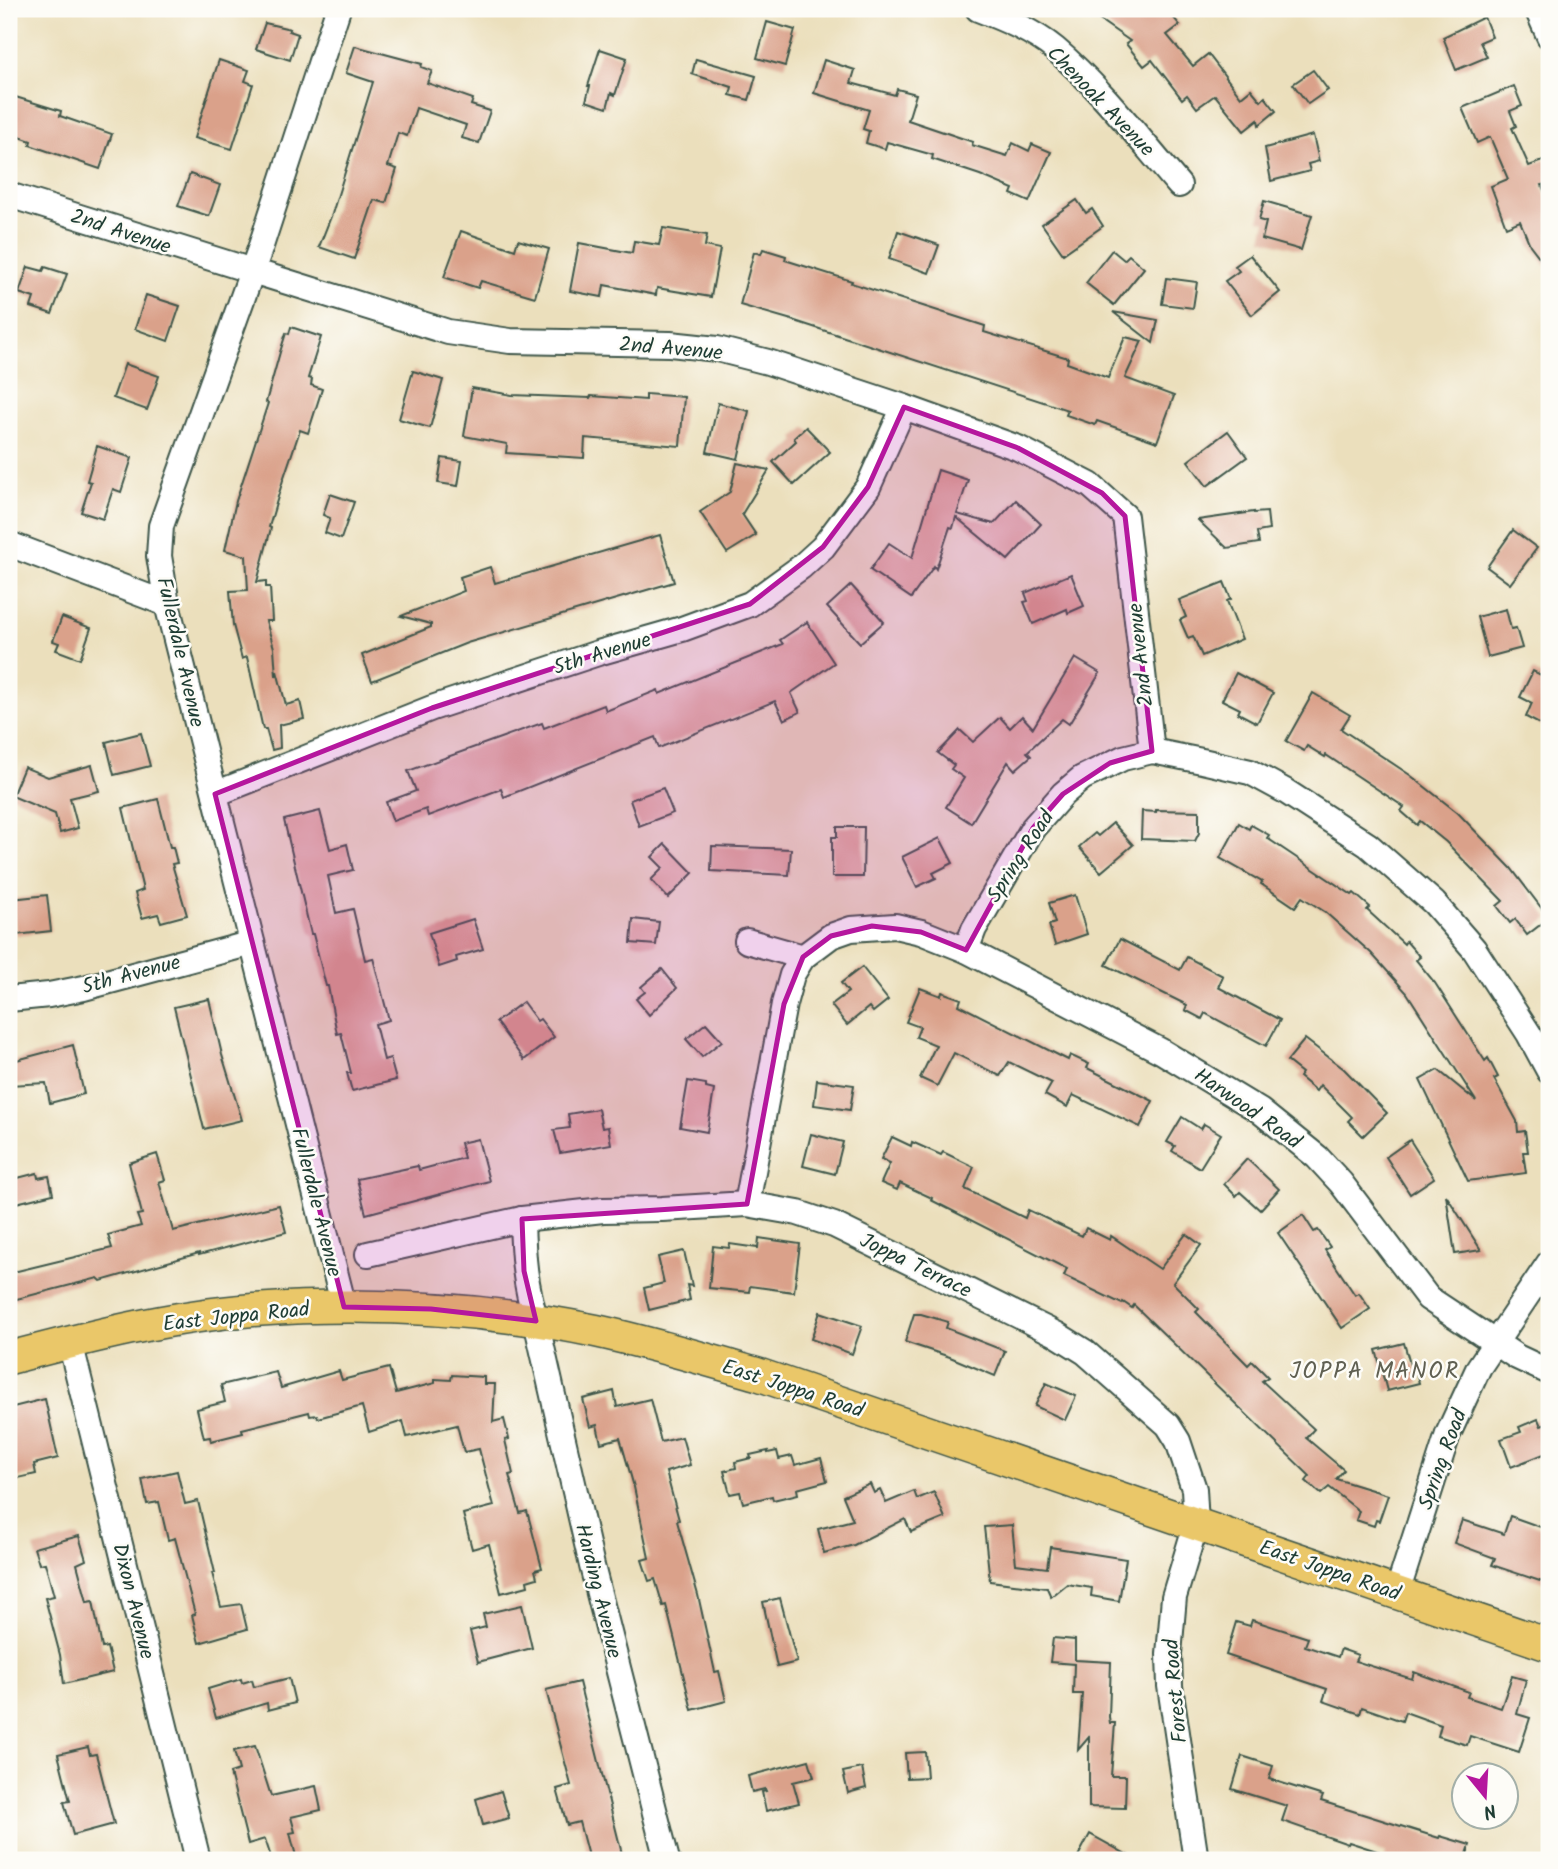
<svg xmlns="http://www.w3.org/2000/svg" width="1558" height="1869" font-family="Kalam,sans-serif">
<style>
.building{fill:#daa18a}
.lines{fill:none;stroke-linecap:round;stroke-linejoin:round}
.minor-casing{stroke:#3e5548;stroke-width:28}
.major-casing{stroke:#3e5548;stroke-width:35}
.minor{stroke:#fff;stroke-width:24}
.major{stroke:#eac769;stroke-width:32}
.marked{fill:#b5179e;fill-opacity:0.2;stroke:#b5179e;stroke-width:5;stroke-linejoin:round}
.labels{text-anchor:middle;stroke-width:5;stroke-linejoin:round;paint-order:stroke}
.street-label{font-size:21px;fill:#1f3d34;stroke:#fdfcf7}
.neighbourhood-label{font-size:23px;letter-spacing:2px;fill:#606052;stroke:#fdfcf7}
</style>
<rect width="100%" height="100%" fill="#fdfcf7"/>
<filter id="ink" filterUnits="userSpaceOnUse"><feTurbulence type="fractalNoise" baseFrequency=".0143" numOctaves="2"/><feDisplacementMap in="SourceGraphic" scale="14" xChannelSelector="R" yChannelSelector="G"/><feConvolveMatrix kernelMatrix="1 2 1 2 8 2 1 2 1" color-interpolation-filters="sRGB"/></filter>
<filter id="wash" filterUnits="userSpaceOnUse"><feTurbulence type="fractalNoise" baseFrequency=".00686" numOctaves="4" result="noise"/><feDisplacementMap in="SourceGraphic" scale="28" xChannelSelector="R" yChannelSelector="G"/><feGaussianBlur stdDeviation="1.57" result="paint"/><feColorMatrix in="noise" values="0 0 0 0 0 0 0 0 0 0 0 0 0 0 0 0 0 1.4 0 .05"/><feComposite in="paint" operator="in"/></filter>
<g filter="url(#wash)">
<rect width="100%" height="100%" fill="#ebdfbc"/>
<g id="blocks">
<!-- building -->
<g class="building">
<path d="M1084 9H1166L1180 25 1167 35 1193 66 1208 54 1241 97 1251 89 1261 101 1265 97 1276 111 1259 125 1258 120 1244 131 1215 95 1197 108 1187 95 1182 99 1152 60 1144 66 1126 44 1130 41Z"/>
<path d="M1484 17 1492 37 1480 42 1487 57 1456 70 1443 37Z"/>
<path d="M767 22 795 30 785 66 757 58Z"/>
<path d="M265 23 290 29 289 31 298 34 290 60 256 49Z"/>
<path d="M355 46 422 64 421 67 432 71 427 83 473 99 471 105 490 111 479 143 462 138 466 125 416 108 407 136 398 133 388 166 397 169 386 203 374 200 354 259 319 247 332 214 373 82 346 73Z"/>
<path d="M600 49 627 58 615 95 611 93 607 108 586 101 590 86H588Z"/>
<path d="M696 59 756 76 749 100 730 95 732 87 692 74Z"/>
<path d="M219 60 249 70 245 81 253 84 232 149 194 138Z"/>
<path d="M824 60 855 70 851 83 895 95 897 89 916 94 908 120 973 142 972 145 1007 156 1013 143 1029 151 1032 144 1051 152 1029 202 1011 194 1013 189 980 175 932 159 933 155 887 142 885 149 866 143 869 131 863 129 869 110 814 93Z"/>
<path d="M1313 70 1328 90 1308 104 1293 84Z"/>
<path d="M1514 86 1522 106 1510 111 1516 126 1512 128 1529 166 1545 160 1549 169V182L1542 185 1549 204V270L1530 245 1520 221 1506 227 1491 186 1508 179 1490 137 1477 143 1462 108Z"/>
<path d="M9 95 61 111 60 116 112 134 100 169 30 145 31 141 11 134 14 125 9 122Z"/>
<path d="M1313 135 1319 161 1308 164 1310 171 1271 181 1265 148Z"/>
<path d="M190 174 220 185 209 216 178 206Z"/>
<path d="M1077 200 1086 213 1092 209 1103 226 1063 254 1042 224Z"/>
<path d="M1264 201 1312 215 1301 250 1262 239 1266 222 1259 220Z"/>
<path d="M663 228 707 235 705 246 720 249 711 297 657 288 656 295 604 285 602 297 570 291 579 243 632 253 634 241 659 245Z"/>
<path d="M461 231 515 250 518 240 549 249 535 297 481 281 478 288 444 277Z"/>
<path d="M898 231 939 245 929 273 889 259Z"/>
<path d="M763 249 786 256 785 260 852 281 851 283 985 326 984 332 1068 358 1067 363 1108 378 1125 337 1142 341 1125 378 1174 396 1157 442 1097 421 1095 425 1066 415 1068 410 792 320 740 305 754 252 761 254Z"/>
<path d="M1112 250 1124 260 1129 255 1144 268 1114 305 1086 283Z"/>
<path d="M1250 255 1280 292 1252 315 1225 281 1239 271 1235 266Z"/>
<path d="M28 267 43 271 45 267 67 274 52 314 31 307 34 298 19 293Z"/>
<path d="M1166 278 1197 282 1193 308 1162 304Z"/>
<path d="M146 295 180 306 168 341 135 329Z"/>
<path d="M1113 312 1158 320 1153 343Z"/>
<path d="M291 327 321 337 308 378 312 379 311 385 322 389 308 433 300 430 283 480 269 527 271 528 257 582 266 581V587H270L272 621H266L274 648 276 676 277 671 286 705 300 701 304 719 279 725 280 748 272 750 266 729H263L247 657 242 659 233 625 230 591 248 590 246 556 225 550 236 501 268 403 266 402 280 352 286 333 289 334Z"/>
<path d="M125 364 159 376 147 410 113 398Z"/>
<path d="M413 371 443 380 430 428 399 419Z"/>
<path d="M472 388 512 395 590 398 591 396 646 400V394L684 397 680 446 585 438 584 458 506 453 507 444 464 436Z"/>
<path d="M718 403 749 411 738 459 707 452Z"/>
<path d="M806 427 830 452 794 485 773 462 796 441 794 438Z"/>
<path d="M1228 431 1247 457 1207 486 1188 461Z"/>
<path d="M97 446 132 458 121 492 113 489 103 519 81 512 91 482 87 481Z"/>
<path d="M442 458 462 461 458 486 438 483Z"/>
<path d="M737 463 769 470 742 514 756 535 727 553 700 512 730 492Z"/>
<path d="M938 470 968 480 957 514 994 524 1016 500 1041 524 1008 560 956 517 953 528 950 527 936 569 934 566 911 598 870 570 889 543 912 558Z"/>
<path d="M330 494 354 502 341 539 325 533 330 518 323 515Z"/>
<path d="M1254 512V513L1267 512 1269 530 1257 532 1259 543 1227 548 1198 520Z"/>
<path d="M1513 530 1537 548 1510 584 1487 567Z"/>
<path d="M660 535 674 582 467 643 372 681 362 655 431 627V624L401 616 464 591 460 577 490 567 495 583Z"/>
<path d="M1071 574 1084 606 1068 613 1067 609 1033 624 1024 602 1028 601 1025 593Z"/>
<path d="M1224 582 1231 599 1227 601 1242 639 1202 656 1193 636 1188 638 1180 620 1186 617 1179 600Z"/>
<path d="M851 585 884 622 860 643 827 607Z"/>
<path d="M1506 609 1511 629 1516 628 1522 648 1488 657 1477 617Z"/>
<path d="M62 617 91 628 80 659 56 650 59 643 53 641Z"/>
<path d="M807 622 834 663 791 693 800 712 784 720 775 701 659 748 655 737 504 797 501 789 428 816 426 809 393 821 386 802 416 791 408 771 542 723 544 728 604 705 606 711 658 690 659 694 783 644 780 640Z"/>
<path d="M1075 658 1100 673 1069 724 1062 719 1027 752 1031 756 1015 770 1008 762 971 823 946 807 964 778 951 769 954 765 938 753 960 730 973 742 1000 717 1010 728 1022 716 1033 728Z"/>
<path d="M1549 668V729L1526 717 1532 703 1520 697 1533 671 1545 677Z"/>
<path d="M1236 673 1273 693 1257 723 1238 713 1240 709 1222 700Z"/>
<path d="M1313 693 1350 715 1341 729 1410 775 1458 813 1511 868 1549 918 1527 935 1515 919 1510 923 1497 906 1503 901 1446 842 1420 821 1417 825 1401 811 1404 807 1326 755 1325 757 1307 746 1304 751 1286 741Z"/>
<path d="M141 733 150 766 114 775 106 742Z"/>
<path d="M92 765 99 791 70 798 78 828 60 833 55 814 12 796 24 767 48 777Z"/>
<path d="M663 788 673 813 639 826 630 800Z"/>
<path d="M158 799 170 847H173L177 863 172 864 187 915 161 922 158 914 142 918 135 893 143 890 123 808Z"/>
<path d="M1156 810 1199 811V833L1195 841 1141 839 1142 811 1156 812Z"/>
<path d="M320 811 330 849 347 844 353 870 328 876 336 913 353 909 365 960 373 958 389 1020 375 1024 384 1060 390 1058 396 1080 352 1091 347 1073H351L341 1033 337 1034 328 986H326L313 934H311L284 820Z"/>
<path d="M1113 823 1133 845 1101 872 1079 847 1095 833 1098 836Z"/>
<path d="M1239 823 1249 829 1251 825 1269 835 1267 838 1352 895 1354 893 1370 907 1367 910 1404 944 1406 941 1420 957 1416 960 1435 983 1485 1061 1488 1058 1498 1077 1494 1079 1517 1121 1518 1132 1525 1131 1528 1152H1523L1526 1173 1468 1181 1420 1080 1438 1070 1476 1101 1407 993 1371 953 1325 912 1302 897 1295 907 1261 884 1262 882 1220 858Z"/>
<path d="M837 827H864L863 877H832V837H837Z"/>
<path d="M940 838 953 863 933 873 936 878 917 887 902 857Z"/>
<path d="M665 844 693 873 668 898 651 880 663 868 652 857Z"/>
<path d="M712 846 791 849 789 875 711 871Z"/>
<path d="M47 895 51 931 16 935 12 899Z"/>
<path d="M1075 895 1087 934 1055 945 1049 925 1055 923 1049 903Z"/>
<path d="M473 919 483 949 456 957 457 961 439 967 429 933Z"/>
<path d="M633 919 659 922 656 945 631 943Z"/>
<path d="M1120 939 1180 970 1187 957 1223 976 1218 987 1280 1020 1266 1046 1205 1013 1202 1019 1185 1010 1187 1005 1106 965Z"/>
<path d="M862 967 888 1000 873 1012 869 1007 847 1025 831 1005 848 992 841 983Z"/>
<path d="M662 969 677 988 649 1015 636 999 645 992 641 987Z"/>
<path d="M920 988 941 996 942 992 961 999 959 1005 1068 1060 1070 1055 1089 1064 1087 1068 1153 1101 1140 1127 1073 1095 1067 1107 1045 1095 1052 1083 1009 1062 1000 1076 954 1053 937 1086 920 1078 936 1045 916 1037 920 1027 906 1022Z"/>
<path d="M209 999 222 1055 242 1120 204 1129 174 1007Z"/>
<path d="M523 1002 537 1021 540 1019 554 1037 524 1060 496 1022Z"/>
<path d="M706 1023 722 1041 702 1057 686 1039Z"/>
<path d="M1305 1039 1344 1069 1387 1113 1363 1136 1348 1121 1352 1117 1320 1085 1316 1091 1299 1077 1302 1073 1287 1061Z"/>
<path d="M73 1045 84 1094 50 1103 46 1083 9 1085V1062Z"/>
<path d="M817 1080 854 1085 850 1110 814 1105Z"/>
<path d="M688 1081 706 1084V1088L714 1090 707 1132 680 1127Z"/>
<path d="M598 1109 602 1128 608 1127 611 1144 560 1153 554 1130 570 1128 568 1114Z"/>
<path d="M1182 1117 1201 1129 1204 1124 1221 1134 1200 1168 1172 1151 1175 1146 1167 1142Z"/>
<path d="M811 1134 843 1142 835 1174 803 1166Z"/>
<path d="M892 1137 911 1146 912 1142 941 1155 943 1152 974 1167 965 1189 1025 1218 1028 1210 1082 1236 1086 1228 1110 1240 1111 1236 1160 1269 1186 1234 1201 1245 1173 1283 1199 1309 1196 1312 1248 1365 1252 1361 1268 1377 1262 1381 1314 1429 1306 1438 1344 1470 1336 1479 1388 1495 1379 1521 1376 1520 1374 1526 1356 1520 1359 1511 1329 1487 1321 1494 1306 1481 1310 1476 1134 1305 1132 1308 1123 1302 1122 1304 1064 1276 1067 1269 931 1200 932 1198 900 1183 897 1190 881 1183 890 1163 881 1159Z"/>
<path d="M478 1139 489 1181 366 1214 357 1179 418 1166 419 1170 464 1158 460 1143Z"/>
<path d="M1410 1140 1434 1178 1410 1194 1386 1157Z"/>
<path d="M157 1154 165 1180 159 1182 173 1231 279 1205 286 1232 199 1255V1253L101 1281 98 1278 9 1301V1273L112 1248 108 1235 141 1226 137 1215 142 1214 129 1163Z"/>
<path d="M1247 1159 1279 1189 1260 1210 1240 1192 1236 1196 1224 1184Z"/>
<path d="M37 1173 38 1178 49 1176 53 1194 16 1203 10 1180Z"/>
<path d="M1446 1195 1481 1250 1455 1254Z"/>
<path d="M1303 1215 1314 1232 1318 1230 1330 1247 1325 1250 1355 1295 1359 1293 1370 1309 1342 1328 1278 1233Z"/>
<path d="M759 1238 800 1244 794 1292 750 1286 749 1292 709 1288 713 1246 729 1248 730 1244 758 1248Z"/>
<path d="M684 1251 692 1286 687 1285 690 1300 649 1310 644 1288 664 1283 658 1257Z"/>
<path d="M820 1312 862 1326 852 1354 811 1339Z"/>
<path d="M914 1314H921L948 1322 946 1328 1005 1351 995 1376 950 1357 905 1342Z"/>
<path d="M1404 1343 1410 1364 1414 1363 1419 1383 1387 1391 1376 1350Z"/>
<path d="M389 1368 396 1393 435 1383V1379L451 1380 452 1375 484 1377V1384H495L493 1422 504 1419 509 1439 505 1440 513 1474 509 1475 520 1513 527 1511 542 1568 535 1570 537 1578 527 1581 528 1586 501 1593 489 1544 472 1549 463 1514 494 1506 479 1449 464 1452 457 1425 407 1437 403 1421 369 1432 362 1406 318 1418 317 1415 310 1416 309 1412 242 1429 243 1433 211 1441 210 1437 204 1438 197 1409 225 1402 221 1385 276 1372 281 1388 339 1371 342 1380Z"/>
<path d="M1046 1383 1076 1396 1065 1420 1035 1406Z"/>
<path d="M614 1391 617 1407 650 1399 661 1442 682 1437 690 1465 666 1472 679 1520 677 1521 698 1595 715 1672 719 1671 726 1701 692 1710 666 1605 663 1606 655 1579 649 1581 642 1560 649 1558 634 1487 620 1438 601 1443 597 1425 590 1427 583 1399Z"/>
<path d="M45 1399 58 1458 34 1464 36 1474 9 1480V1408Z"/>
<path d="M1538 1419 1541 1426 1549 1423V1452L1511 1467 1501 1439 1521 1432 1519 1427Z"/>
<path d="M768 1451V1453L777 1451 779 1459 792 1456 795 1465 821 1458 827 1481 797 1489 798 1494 773 1500 772 1496 743 1503 740 1492 730 1494 724 1471 736 1468 735 1462 751 1458 750 1455Z"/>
<path d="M177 1471 185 1504 198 1501 215 1573H212L221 1607 241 1604 247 1629 199 1643 192 1615 195 1614 175 1538 168 1540 159 1502 147 1504 142 1479Z"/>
<path d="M870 1484 874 1493 880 1490 886 1503 914 1491 917 1499 934 1492 945 1518 911 1532 905 1519 854 1545 824 1553 818 1529 853 1520 843 1496Z"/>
<path d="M1510 1516 1549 1530V1584L1492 1565 1495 1558 1454 1543 1462 1520 1504 1534Z"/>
<path d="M1012 1525 1016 1564 1047 1568 1050 1547 1126 1559 1119 1601 1091 1596 1092 1588 1067 1584 1051 1597 1047 1588 990 1581 984 1527Z"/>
<path d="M79 1536 86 1560 77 1564 87 1602 93 1601 102 1648 107 1647 113 1672 64 1684 60 1655 45 1598 54 1596 45 1563 39 1564 34 1548Z"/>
<path d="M780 1598 797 1662 777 1667 763 1602Z"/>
<path d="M522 1605 532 1648 478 1662 470 1631 486 1627 483 1614Z"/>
<path d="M1252 1620 1308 1638 1305 1646 1338 1657 1341 1649 1358 1655 1355 1661 1412 1679 1414 1672 1469 1692 1467 1697 1501 1708 1512 1676 1526 1680 1517 1714 1530 1718 1519 1752 1470 1736 1467 1745 1438 1736 1441 1725 1405 1712 1402 1721 1362 1707 1360 1714 1323 1701 1327 1689 1226 1655 1236 1622 1250 1626Z"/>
<path d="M1053 1638 1075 1640V1660L1111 1662 1109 1717 1110 1723H1115L1111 1776H1126L1125 1808 1089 1807V1737L1078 1750 1082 1694H1073L1074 1664 1050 1662Z"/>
<path d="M289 1678 295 1703 268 1710 267 1703 216 1718 208 1689 241 1679 242 1683 252 1680 254 1687Z"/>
<path d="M579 1682 623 1858 613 1860H589L579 1822 567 1825 557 1789 571 1785 546 1690Z"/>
<path d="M255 1746 271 1796 316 1786 321 1810 291 1817 295 1832 290 1833 297 1860H272L265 1839 248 1844 230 1773 239 1770 234 1751Z"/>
<path d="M88 1747 90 1755 96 1754 114 1824 73 1835 64 1802 70 1801 58 1754Z"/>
<path d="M925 1752 927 1777 907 1778 905 1753Z"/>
<path d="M1242 1756 1273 1766 1269 1779 1323 1796 1321 1801 1439 1838 1440 1836 1470 1845 1465 1860H1384L1386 1854 1349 1842 1348 1844 1282 1821 1287 1806 1232 1789Z"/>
<path d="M809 1760 814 1777 793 1782 799 1803 766 1811 762 1792 766 1791 765 1789 752 1792 748 1776Z"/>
<path d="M862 1768 866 1788 848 1793 843 1772Z"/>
<path d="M501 1791 509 1818 483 1825 476 1799Z"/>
<path d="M1090 1834 1137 1860H1076Z"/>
</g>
</g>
</g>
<g filter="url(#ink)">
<use href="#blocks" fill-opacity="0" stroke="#3e5548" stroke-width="2"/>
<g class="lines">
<defs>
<g id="minor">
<path d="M338 9 260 249 161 526 159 556 167 604 344 1307"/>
<path d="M978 9C1004 19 1033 31 1055 49 1100 87 1140 140 1179 185"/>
<path d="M1537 9 1549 36"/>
<path d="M9 195 448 332 510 341 670 344 717 349 768 362 904 407 1018 448 1090 485 1125 516 1152 751"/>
<path d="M9 544 167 604"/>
<path d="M215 794 432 708 598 653 682 629 750 604 801 567 823 547 868 487 904 407"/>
<path d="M747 941 803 957"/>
<path d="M966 950 974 929 1033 828 1063 794 1082 778 1123 758 1152 751 1202 761 1250 772 1285 791 1368 845 1434 903 1474 949 1529 1034 1549 1071"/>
<path d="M9 999 49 995 84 988 252 943"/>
<path d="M747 1204 784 1004 792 975 803 957 831 936 851 929 895 926 921 932 966 950 1161 1051 1260 1111 1317 1157 1341 1183 1428 1298 1517 1357 1549 1372"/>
<path d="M522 1219C523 1259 525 1283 536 1321L592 1566 667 1860"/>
<path d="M368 1254 522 1219 603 1210 662 1209 747 1204 798 1213 834 1225 1056 1334 1085 1352 1168 1425 1178 1441 1194 1489 1196 1524 1174 1597 1169 1654 1170 1686 1196 1860"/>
<path d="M70 1342 198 1860"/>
<path d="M1397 1593 1448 1434 1479 1367 1549 1263"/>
</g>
<path id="major" d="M9 1358C89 1337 170 1316 253 1310 367 1302 484 1308 596 1331 651 1343 705 1359 760 1375L1549 1645"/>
</defs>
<!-- minor casing -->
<use href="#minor" class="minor-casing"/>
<!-- major casing -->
<use href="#major" class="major-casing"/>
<!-- minor -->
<use href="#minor" class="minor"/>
<!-- major -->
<use href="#major" class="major"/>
</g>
</g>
<!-- marked area -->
<path class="marked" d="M904 407 1018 448 1102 493 1125 516 1152 751 1110 763 1063 794 1033 828 966 950 921 932 872 926 831 936 803 957 784 1004 747 1204 522 1219 524 1271 536 1321 431 1309 344 1307 215 794 432 708 750 604 823 547 868 487Z"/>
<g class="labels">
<!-- street labels -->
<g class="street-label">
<text transform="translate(1101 101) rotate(46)" y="7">Chenoak Avenue</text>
<text transform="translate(121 231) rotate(18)" y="7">2nd Avenue</text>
<text transform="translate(671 348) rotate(5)" y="7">2nd Avenue</text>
<text transform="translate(181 652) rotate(77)" y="7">Fullerdale Avenue</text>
<text transform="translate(602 653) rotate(-17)" y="7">5th Avenue</text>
<text transform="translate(1140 655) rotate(-96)" y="7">2nd Avenue</text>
<text transform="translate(1020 856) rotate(-57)" y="7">Spring Road</text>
<text transform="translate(131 974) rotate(-15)" y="7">5th Avenue</text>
<text transform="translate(1248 1108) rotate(35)" y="7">Harwood Road</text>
<text transform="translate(317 1202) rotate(76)" y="7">Fullerdale Avenue</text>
<text transform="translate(916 1265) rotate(26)" y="7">Joppa Terrace</text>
<text transform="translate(236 1316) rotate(-6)" y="7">East Joppa Road</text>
<text transform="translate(793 1388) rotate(18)" y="7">East Joppa Road</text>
<text transform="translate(1442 1459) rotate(-70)" y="7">Spring Road</text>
<text transform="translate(1330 1570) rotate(19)" y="7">East Joppa Road</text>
<text transform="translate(599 1591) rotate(76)" y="7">Harding Avenue</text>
<text transform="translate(134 1601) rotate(76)" y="7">Dixon Avenue</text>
<text transform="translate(1175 1691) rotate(-95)" y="7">Forest Road</text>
</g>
<!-- neighbourhood labels -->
<g class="neighbourhood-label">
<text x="1375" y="1378">JOPPA MANOR</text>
</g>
</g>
<!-- margin -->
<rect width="1558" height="1869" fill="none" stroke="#fdfcf7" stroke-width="35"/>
<!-- north arrow -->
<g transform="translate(1485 1796) rotate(162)"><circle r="33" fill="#fdfcf7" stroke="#a4b0a9" stroke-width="2"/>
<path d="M0-5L12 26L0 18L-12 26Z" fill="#b5179e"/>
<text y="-10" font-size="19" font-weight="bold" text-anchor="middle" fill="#1f3d34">N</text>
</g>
</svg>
